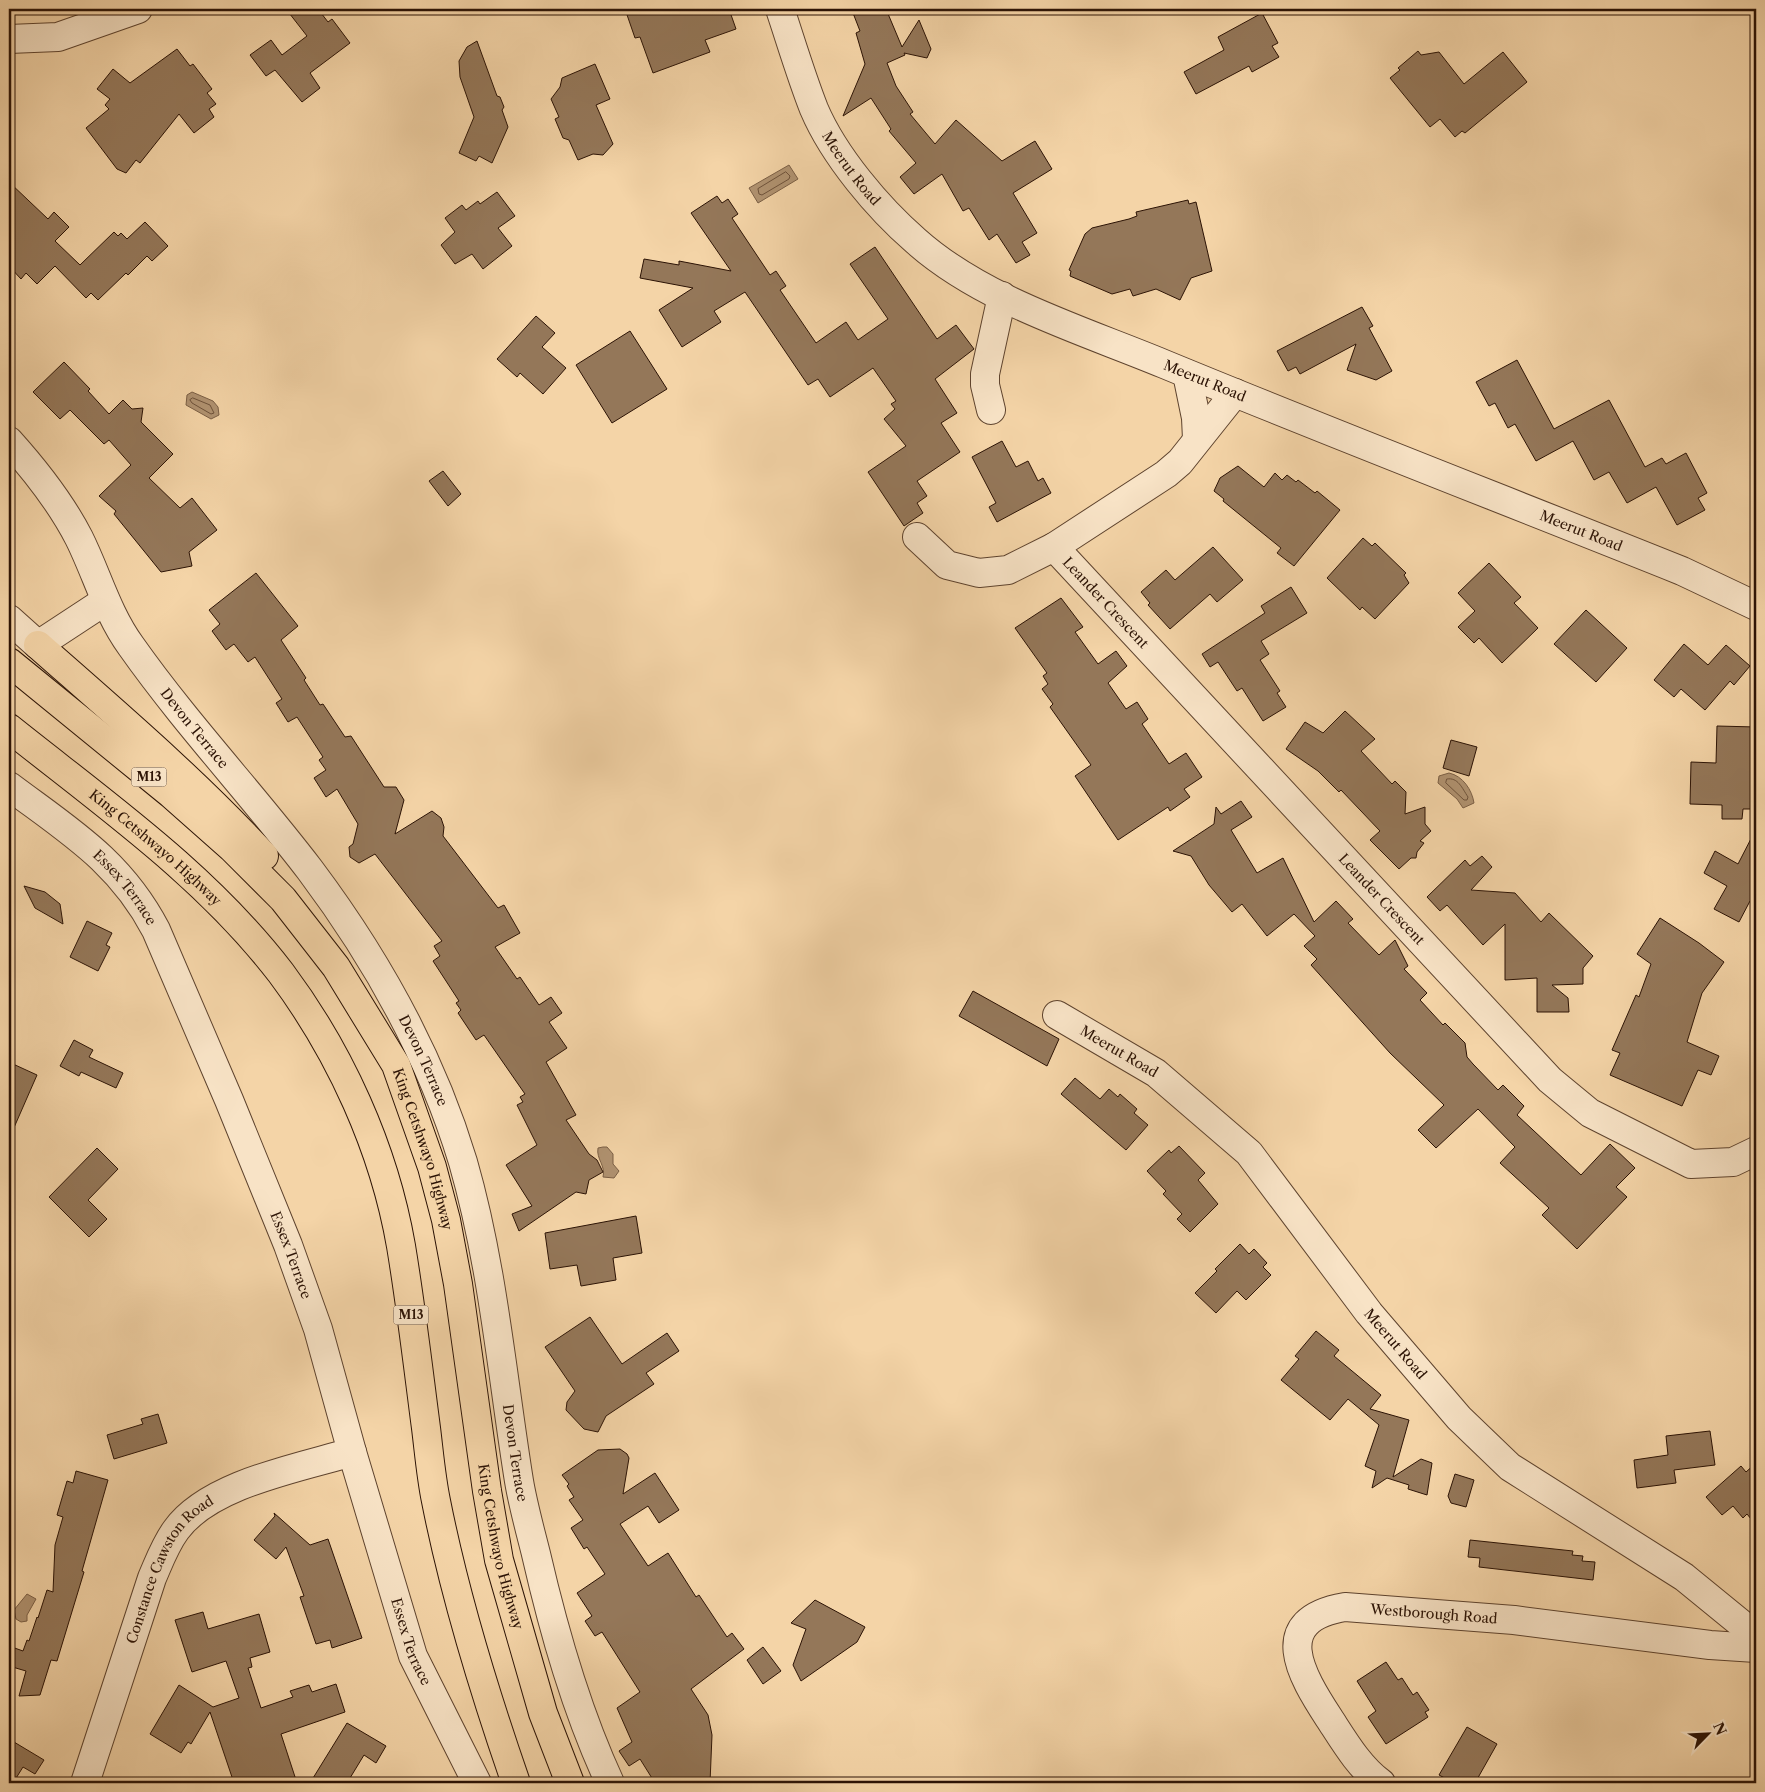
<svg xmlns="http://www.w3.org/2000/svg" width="1765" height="1792" font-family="'Libre Caslon Text',serif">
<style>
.water{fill:#b09270;stroke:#7b5f45}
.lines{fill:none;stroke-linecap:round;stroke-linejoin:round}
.shore{stroke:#6e523a;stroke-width:1}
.building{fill:#947759;stroke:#2c1305}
.minor-casing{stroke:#5e432e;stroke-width:30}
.highway-casing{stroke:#2c1305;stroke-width:30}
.minor{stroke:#f8e3c6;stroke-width:28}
.highway{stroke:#f4d4a7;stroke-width:28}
.labels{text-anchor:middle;stroke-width:4;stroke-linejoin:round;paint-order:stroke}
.shield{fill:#f8e3c6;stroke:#69513f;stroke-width:1}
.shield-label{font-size:12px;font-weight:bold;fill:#2c1305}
.street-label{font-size:14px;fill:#2c1305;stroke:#f8e3c6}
</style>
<rect width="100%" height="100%" fill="#f4d4a7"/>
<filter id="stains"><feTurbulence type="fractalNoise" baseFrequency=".004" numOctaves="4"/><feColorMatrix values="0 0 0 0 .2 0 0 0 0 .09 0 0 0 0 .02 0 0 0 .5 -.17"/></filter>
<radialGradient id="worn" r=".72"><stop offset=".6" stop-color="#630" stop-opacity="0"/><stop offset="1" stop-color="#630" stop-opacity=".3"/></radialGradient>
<!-- water -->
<g class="water">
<path d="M789 165 798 179 758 203 749 188Z"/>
<path d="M192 392 213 401 218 407 219 415 211 419 186 405 187 395Z"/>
<path d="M1449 773C1463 776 1472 790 1474 803L1463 808 1457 799 1438 783 1439 776Z"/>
<path d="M603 1147H607L613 1154V1164L619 1171 614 1178 603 1177C606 1166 596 1159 598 1148Z"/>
<path d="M27 1594 36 1599 27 1615V1621L21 1622 16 1619 14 1610Z"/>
</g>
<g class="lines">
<!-- shore -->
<g class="shore">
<path d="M786 172 790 176 789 179 762 195 759 194 758 189Z"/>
<path d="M193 398 210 405 214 413 211 414 192 403 190 400Z"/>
<path d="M1447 779C1458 777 1462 788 1468 797L1467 800H1464L1446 783Z"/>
</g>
</g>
<!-- building -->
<g class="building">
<path d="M286 9H318L328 22 332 19 350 43 310 73 320 88 302 102 275 70 266 76 250 55 271 40 282 55 307 36Z"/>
<path d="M625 9H729L736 29 705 40 710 52 653 73 640 37 635 38Z"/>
<path d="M863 9H886L902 47 919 20 931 49 927 58 904 53 905 55 887 63 896 86 913 112 910 114 935 144 956 120 1002 161 1035 141 1052 169 1013 193 1037 233 1022 242 1030 255 1016 263 997 234 989 240 969 208 963 211 942 174 914 194 900 177 916 163 889 131 891 129 871 98 843 116 865 64 856 33 860 31 853 13Z"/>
<path d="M1262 13 1278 43 1272 46 1279 57 1252 72 1249 66 1196 94 1184 72 1224 50 1218 37Z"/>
<path d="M477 41 497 96 500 97 504 107 502 110 508 127 492 163 479 156 476 161 459 153 474 117 460 77 459 61 467 47Z"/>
<path d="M177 49 190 66 193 64 212 89 207 93 216 104 209 109 214 117 194 133 179 114 140 163 136 160 126 173 117 169 86 128 109 109 105 105 110 99 97 89 113 69 130 83Z"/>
<path d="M1418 51 1421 55 1439 52 1464 84 1503 52 1527 82 1465 133 1462 131 1455 137 1440 119 1430 127 1390 78 1400 70 1398 68Z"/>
<path d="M595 64 610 99 596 105 613 144 603 155 593 154 578 160 569 140 563 138 555 119 559 117 551 99 560 87 562 78Z"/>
<path d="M9 182 48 219 54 212 69 227 55 241 80 265 114 232 118 236 121 233 127 239 145 222 168 246 152 261 147 256 128 275 126 273 98 300 91 293 86 298 55 266 37 284 26 273 21 279 9 266Z"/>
<path d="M497 192 515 216 498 228 512 246 483 269 472 254 455 264 441 245 455 232 445 218 462 205 466 210 478 201 480 204Z"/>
<path d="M717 196 722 203 728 199 738 214 732 218 770 275 776 271 786 286 780 290 816 343 846 322 858 340 888 319 850 264 875 247 937 339 956 325 974 349 935 379 957 413 941 423 960 452 917 481 927 496 917 503 923 513 904 526 868 472 906 446 884 419 895 409 891 404 896 401 873 368 830 397 818 379 808 385 745 292 714 311 721 322 682 347 659 310 693 288 640 278 644 259 679 265V261L731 271 691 213Z"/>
<path d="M1188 200 1189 204 1196 202 1212 271 1191 278 1180 300 1156 289 1133 296 1130 289 1112 294 1070 276 1071 271 1069 270 1085 234 1092 228 1129 219 1137 216 1136 212Z"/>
<path d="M1362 307 1373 326 1369 328 1392 371 1376 380 1347 370 1356 344 1300 374 1296 367 1288 371 1277 351Z"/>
<path d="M536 316 555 333 542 347 566 368 543 394 520 373 517 377 497 359Z"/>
<path d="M630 331 667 389 612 423 576 365Z"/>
<path d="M1517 360 1554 429 1609 400 1645 467 1662 458 1666 464 1686 453 1707 493 1698 498 1705 510 1677 525 1656 487 1627 503 1609 472 1594 480 1573 441 1536 461 1515 424 1508 428 1495 403 1489 406 1476 382Z"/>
<path d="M64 362 90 389 88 391 109 414 123 400 132 409 143 408 141 422 173 454 149 478 180 508 192 498 217 530 189 552 192 566 161 572 114 514 116 511 99 496 131 465 109 440 104 444 70 410 60 419 33 392Z"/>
<path d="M1002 441 1016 467 1028 461 1038 481 1043 478 1051 493 997 522 989 507 996 503 972 457Z"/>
<path d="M1238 466 1264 487 1275 473 1282 480 1287 475 1296 482 1298 480 1315 493 1317 491 1340 510 1294 566 1277 553 1281 548 1223 501 1224 499 1214 491 1220 478Z"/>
<path d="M443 471 461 494 448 506 429 481Z"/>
<path d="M1363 538 1372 546 1375 543 1406 573 1404 575 1409 583 1375 619 1362 607 1360 610 1327 578Z"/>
<path d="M1213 547 1243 580 1217 602 1210 594 1170 629 1148 605 1150 603 1141 592 1166 570 1175 580Z"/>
<path d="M1489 563 1521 597 1514 603 1538 628 1502 663 1479 638 1474 643 1458 627 1475 611 1458 593Z"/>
<path d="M256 573 298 626 281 640 306 678 304 680 320 705 323 704 345 737 351 736 384 787H396L404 800 395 834 432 811 441 818 444 827 443 836 498 908 504 905 520 933 495 947 517 979 520 977 539 1005 551 997 562 1013 549 1022 567 1048 546 1062 576 1115 566 1120 589 1154 597 1160 603 1172 589 1180 586 1194 576 1192 519 1231 512 1214 532 1206 506 1165 537 1145 517 1105 523 1102 520 1097 525 1094 484 1035 476 1040 458 1013 461 1010 456 1003 459 1001 433 961 440 956 434 946 442 941 375 854 359 863 350 857 349 847 353 844 358 824 337 789 326 797 314 778 326 770 319 760 323 757 297 717 288 722 276 703 282 699 255 657 248 662 234 644 226 650 212 631 220 624 209 610Z"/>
<path d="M1291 587 1307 613 1261 641 1269 654 1260 660 1280 691 1277 693 1286 707 1263 721 1242 688 1237 691 1218 662 1210 667 1202 654 1265 613 1261 606Z"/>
<path d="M1061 598 1083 627 1075 632 1098 664 1116 651 1127 666 1108 683 1126 709 1137 702 1148 719 1142 724 1169 764 1186 753 1202 777 1184 789 1190 797 1170 811 1168 807 1118 840 1075 776 1091 765 1050 707 1053 704 1042 689 1048 684 1043 676 1047 673 1015 628Z"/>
<path d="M1586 610 1627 648 1596 682 1554 644Z"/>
<path d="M1684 644 1708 665 1726 645 1750 666 1734 685 1730 681 1705 710 1681 689 1674 697 1654 680Z"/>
<path d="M1345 711 1375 739 1361 751 1392 784 1395 781 1406 792 1405 814 1425 807V824L1431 831 1420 841 1424 843 1417 852 1416 858H1411L1399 869 1370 840 1380 831 1341 790 1339 792 1318 771 1286 749 1305 722 1323 733Z"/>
<path d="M1717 726 1756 727V809H1743L1742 819H1722V805L1690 804 1691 762 1716 763Z"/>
<path d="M1451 740 1477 747 1469 776 1443 768Z"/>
<path d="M1241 801 1252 817 1231 830 1257 873 1283 858 1314 922 1336 901 1353 919 1348 923 1379 955 1395 940 1408 966 1404 969 1427 993 1420 1000 1443 1025 1445 1023 1465 1043 1467 1057 1473 1064 1498 1090 1503 1085 1524 1106 1517 1115 1581 1175 1610 1144 1635 1168 1616 1187 1627 1197 1577 1249 1542 1215 1549 1208 1500 1163 1515 1147 1478 1109 1436 1148 1418 1130 1444 1105 1390 1053 1311 965 1317 959 1304 946 1315 936 1294 914 1267 936 1242 904 1232 912 1209 885 1191 856 1173 851 1214 824 1216 807 1221 814Z"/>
<path d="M1756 829V904L1750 901 1739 922 1714 909 1727 886 1704 873 1715 851 1738 864Z"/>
<path d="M1482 856 1492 867 1471 890 1515 893 1541 922 1549 913 1593 956 1583 968V984L1552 985 1568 998 1569 1012H1537V978L1505 980V924L1483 945 1447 905 1440 911 1427 897 1465 860 1470 866Z"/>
<path d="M24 886 45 892 60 904 63 924 35 908Z"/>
<path d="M1660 918 1699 943 1724 962 1702 993 1687 1042 1719 1056 1711 1075 1698 1070 1682 1106 1610 1075 1620 1053 1612 1050 1636 995 1639 997 1651 964 1637 954Z"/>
<path d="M87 921 112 933 106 945 110 947 98 971 70 957Z"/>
<path d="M973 991 1059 1039 1047 1066 959 1016Z"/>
<path d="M74 1040 93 1050 89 1057 123 1073 116 1088 81 1072 79 1076 60 1066Z"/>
<path d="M13 1064 37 1075 9 1139V1073Z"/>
<path d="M1075 1078 1100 1099 1109 1089 1118 1097 1120 1094 1137 1109 1134 1113 1148 1125 1126 1150 1061 1094Z"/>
<path d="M1179 1146 1205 1173 1198 1180 1218 1204 1190 1232 1177 1219 1182 1214 1163 1194 1166 1191 1147 1171 1169 1150 1171 1153Z"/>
<path d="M97 1148 118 1169 88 1200 107 1219 89 1237 49 1197Z"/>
<path d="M636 1216 642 1253 613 1258 616 1280 581 1286 577 1265 550 1269 545 1233Z"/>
<path d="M1240 1244 1249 1254 1254 1249 1267 1263 1263 1267 1271 1275 1246 1300 1237 1291 1216 1313 1195 1293 1217 1271 1215 1269Z"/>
<path d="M590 1317 622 1364 667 1333 679 1351 646 1373 654 1384 606 1416 598 1432 584 1429 566 1410 567 1402 575 1391 545 1347Z"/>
<path d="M1316 1331 1339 1350 1334 1356 1381 1395 1370 1409 1409 1420 1393 1477 1421 1459 1432 1463 1427 1495 1408 1489 1409 1485 1387 1478 1372 1488 1376 1471 1365 1466 1379 1425 1348 1399 1330 1420 1281 1380 1299 1359 1295 1356Z"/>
<path d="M158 1414 167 1443 114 1459 107 1435 143 1424 141 1419Z"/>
<path d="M1710 1431 1715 1465 1674 1470 1676 1483 1637 1488 1634 1460 1668 1455 1666 1436Z"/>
<path d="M598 1450 620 1449 627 1454 629 1458 623 1494 655 1473 679 1510 659 1523 648 1506 620 1524 648 1566 668 1553 696 1597 699 1595 727 1637 732 1633 744 1649 691 1689 708 1715 712 1735 710 1783H655L640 1759 629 1766 619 1751 632 1742 617 1708 640 1692 602 1632 595 1636 585 1621 592 1616 577 1593 605 1574 587 1547 584 1549 571 1528 583 1520 569 1500 574 1497 567 1486 569 1484 562 1475Z"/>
<path d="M1756 1463V1525L1747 1514 1743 1518 1733 1506 1722 1515 1706 1497 1741 1466 1746 1472Z"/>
<path d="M76 1471 108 1480 82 1571 84 1572 57 1661 51 1660 40 1695 19 1696 26 1671 9 1666V1646L23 1651 27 1640 29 1641 37 1617 38 1618 47 1590 53 1592 55 1545 63 1517 57 1515 67 1481 73 1483Z"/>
<path d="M1455 1474 1474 1480 1466 1507 1451 1503 1448 1496Z"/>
<path d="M274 1513 310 1545 328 1539 362 1638 332 1648 330 1640 316 1644 300 1597 304 1596 286 1547 276 1559 254 1540 275 1516Z"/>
<path d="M1470 1540 1573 1551 1572 1555 1583 1556 1582 1561 1595 1562 1593 1580 1479 1567 1480 1558 1468 1557Z"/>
<path d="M815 1600 865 1627 857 1642 801 1681 793 1665 806 1629 791 1623Z"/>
<path d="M203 1612 208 1629 259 1614 270 1652 250 1658 252 1667 248 1668 261 1708 293 1697 290 1691 309 1685 312 1692 336 1684 345 1712 281 1734 297 1783H234L210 1712 191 1744 188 1742 181 1753 150 1734 179 1685 213 1707 239 1698 226 1661 192 1672 175 1620Z"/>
<path d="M763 1647 781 1671 763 1684 747 1660Z"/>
<path d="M1386 1662 1398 1680 1402 1678 1413 1695 1417 1692 1429 1710 1425 1712 1428 1717 1386 1744 1368 1717 1376 1711 1357 1681Z"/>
<path d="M347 1723 386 1746 376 1763 364 1755 347 1783H310Z"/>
<path d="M1467 1727 1497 1744 1475 1783H1454L1439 1775Z"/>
<path d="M9 1739 44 1760 35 1774 23 1767 13 1783H9Z"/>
</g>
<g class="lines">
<defs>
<g id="minor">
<path id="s1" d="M780 9C791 42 801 76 814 109 834 156 878 208 916 241 982 300 1082 330 1164 364 1336 435 1510 502 1682 571L1756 606"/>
<path d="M9 39 58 37 138 9"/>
<path d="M1187 374 1196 418 1197 439"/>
<path d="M991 410 985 385V374L1002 296"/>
<path id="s2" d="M9 441C36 471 60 501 79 538 97 574 107 613 131 646 186 724 252 794 310 870 376 958 431 1056 463 1162 493 1266 502 1375 519 1481 523 1505 530 1530 536 1554 554 1632 576 1710 610 1783"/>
<path d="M917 537 947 565 979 573 1008 570 1054 547 1166 474 1180 462 1235 393"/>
<path id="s3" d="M1054 547 1550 1080 1590 1113 1691 1164 1733 1162 1756 1151"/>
<path d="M9 619 38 645 105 601"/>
<path id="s4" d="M9 786C69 831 120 861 156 930L229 1100 288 1245 318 1329 352 1452 413 1656 477 1783"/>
<path id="s5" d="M1057 1015 1156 1073 1249 1153 1369 1313 1459 1418 1510 1467 1684 1577 1744 1626 1755 1648"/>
<path id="s6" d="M85 1783 152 1578C159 1562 165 1545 176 1530 209 1484 298 1468 352 1452"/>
<path id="s7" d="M1381 1783C1359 1767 1344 1741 1329 1718 1301 1675 1268 1620 1345 1607L1514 1620 1710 1645 1756 1648"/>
</g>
<g id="highway">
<path d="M38 645C115 713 194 780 264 856"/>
<path id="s8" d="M9 662 171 794 232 848 283 899 336 967 396 1065 432 1167 446 1220 458 1284 487 1491 499 1560 543 1713 570 1783"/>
<path id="s9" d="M9 728C104 804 206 875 281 973 340 1052 384 1148 401 1246 411 1306 418 1367 426 1428 429 1452 431 1477 436 1501 455 1597 484 1691 516 1783"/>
</g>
</defs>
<!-- minor casing -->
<use href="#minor" class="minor-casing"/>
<!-- highway casing -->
<use href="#highway" class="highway-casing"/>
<!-- minor -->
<use href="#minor" class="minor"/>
<!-- highway -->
<use href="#highway" class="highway"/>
</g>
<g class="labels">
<!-- shield labels -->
<g class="shield">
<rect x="131.5" y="767.5" width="35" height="19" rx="4"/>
<rect x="393.5" y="1305.5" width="35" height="19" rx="4"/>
</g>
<g class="shield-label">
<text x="149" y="781">M13</text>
<text x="411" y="1319">M13</text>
</g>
<!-- street labels -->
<g class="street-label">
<text dy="5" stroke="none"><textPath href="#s1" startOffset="176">Meerut Road</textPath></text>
<text dy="5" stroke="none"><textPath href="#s1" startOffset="596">Meerut Road</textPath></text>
<text dy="5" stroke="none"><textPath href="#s1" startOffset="1001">Meerut Road</textPath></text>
<text dy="5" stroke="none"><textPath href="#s3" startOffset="76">Leander Crescent</textPath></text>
<text dy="5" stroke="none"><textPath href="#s2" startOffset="344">Devon Terrace</textPath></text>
<text dy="5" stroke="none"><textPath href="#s9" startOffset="189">King Cetshwayo Highway</textPath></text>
<text dy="5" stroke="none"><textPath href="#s4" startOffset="155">Essex Terrace</textPath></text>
<text dy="5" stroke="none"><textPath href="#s3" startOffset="481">Leander Crescent</textPath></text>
<text dy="5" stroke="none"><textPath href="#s5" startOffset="72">Meerut Road</textPath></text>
<text dy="5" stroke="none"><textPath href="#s2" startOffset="749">Devon Terrace</textPath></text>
<text dy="5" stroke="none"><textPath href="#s8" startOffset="652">King Cetshwayo Highway</textPath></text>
<text dy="5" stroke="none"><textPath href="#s4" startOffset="560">Essex Terrace</textPath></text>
<text dy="5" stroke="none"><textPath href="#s5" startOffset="478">Meerut Road</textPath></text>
<text dy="5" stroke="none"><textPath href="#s2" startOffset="1154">Devon Terrace</textPath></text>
<text dy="5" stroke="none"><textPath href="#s8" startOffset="1058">King Cetshwayo Highway</textPath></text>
<text dy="5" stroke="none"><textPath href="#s6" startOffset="232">Constance Cawston Road</textPath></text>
<text dy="5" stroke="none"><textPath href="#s7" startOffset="320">Westborough Road</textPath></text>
<text dy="5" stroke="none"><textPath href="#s4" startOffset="965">Essex Terrace</textPath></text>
</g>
</g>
<!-- margin -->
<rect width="1765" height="1792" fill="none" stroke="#f4d4a7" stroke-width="30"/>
<rect x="10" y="10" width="1745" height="1772" fill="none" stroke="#2c1305" stroke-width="2.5"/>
<rect x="15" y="15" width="1735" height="1762" fill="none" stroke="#2c1305"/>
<!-- north arrow -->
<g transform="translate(1708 1734) rotate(66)" stroke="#f8e3c6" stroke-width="4" paint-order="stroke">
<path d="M0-4L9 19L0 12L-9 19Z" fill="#2c1305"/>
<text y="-8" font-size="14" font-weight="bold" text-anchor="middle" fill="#2c1305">N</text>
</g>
<rect width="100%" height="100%" filter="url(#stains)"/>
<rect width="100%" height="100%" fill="url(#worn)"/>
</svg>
